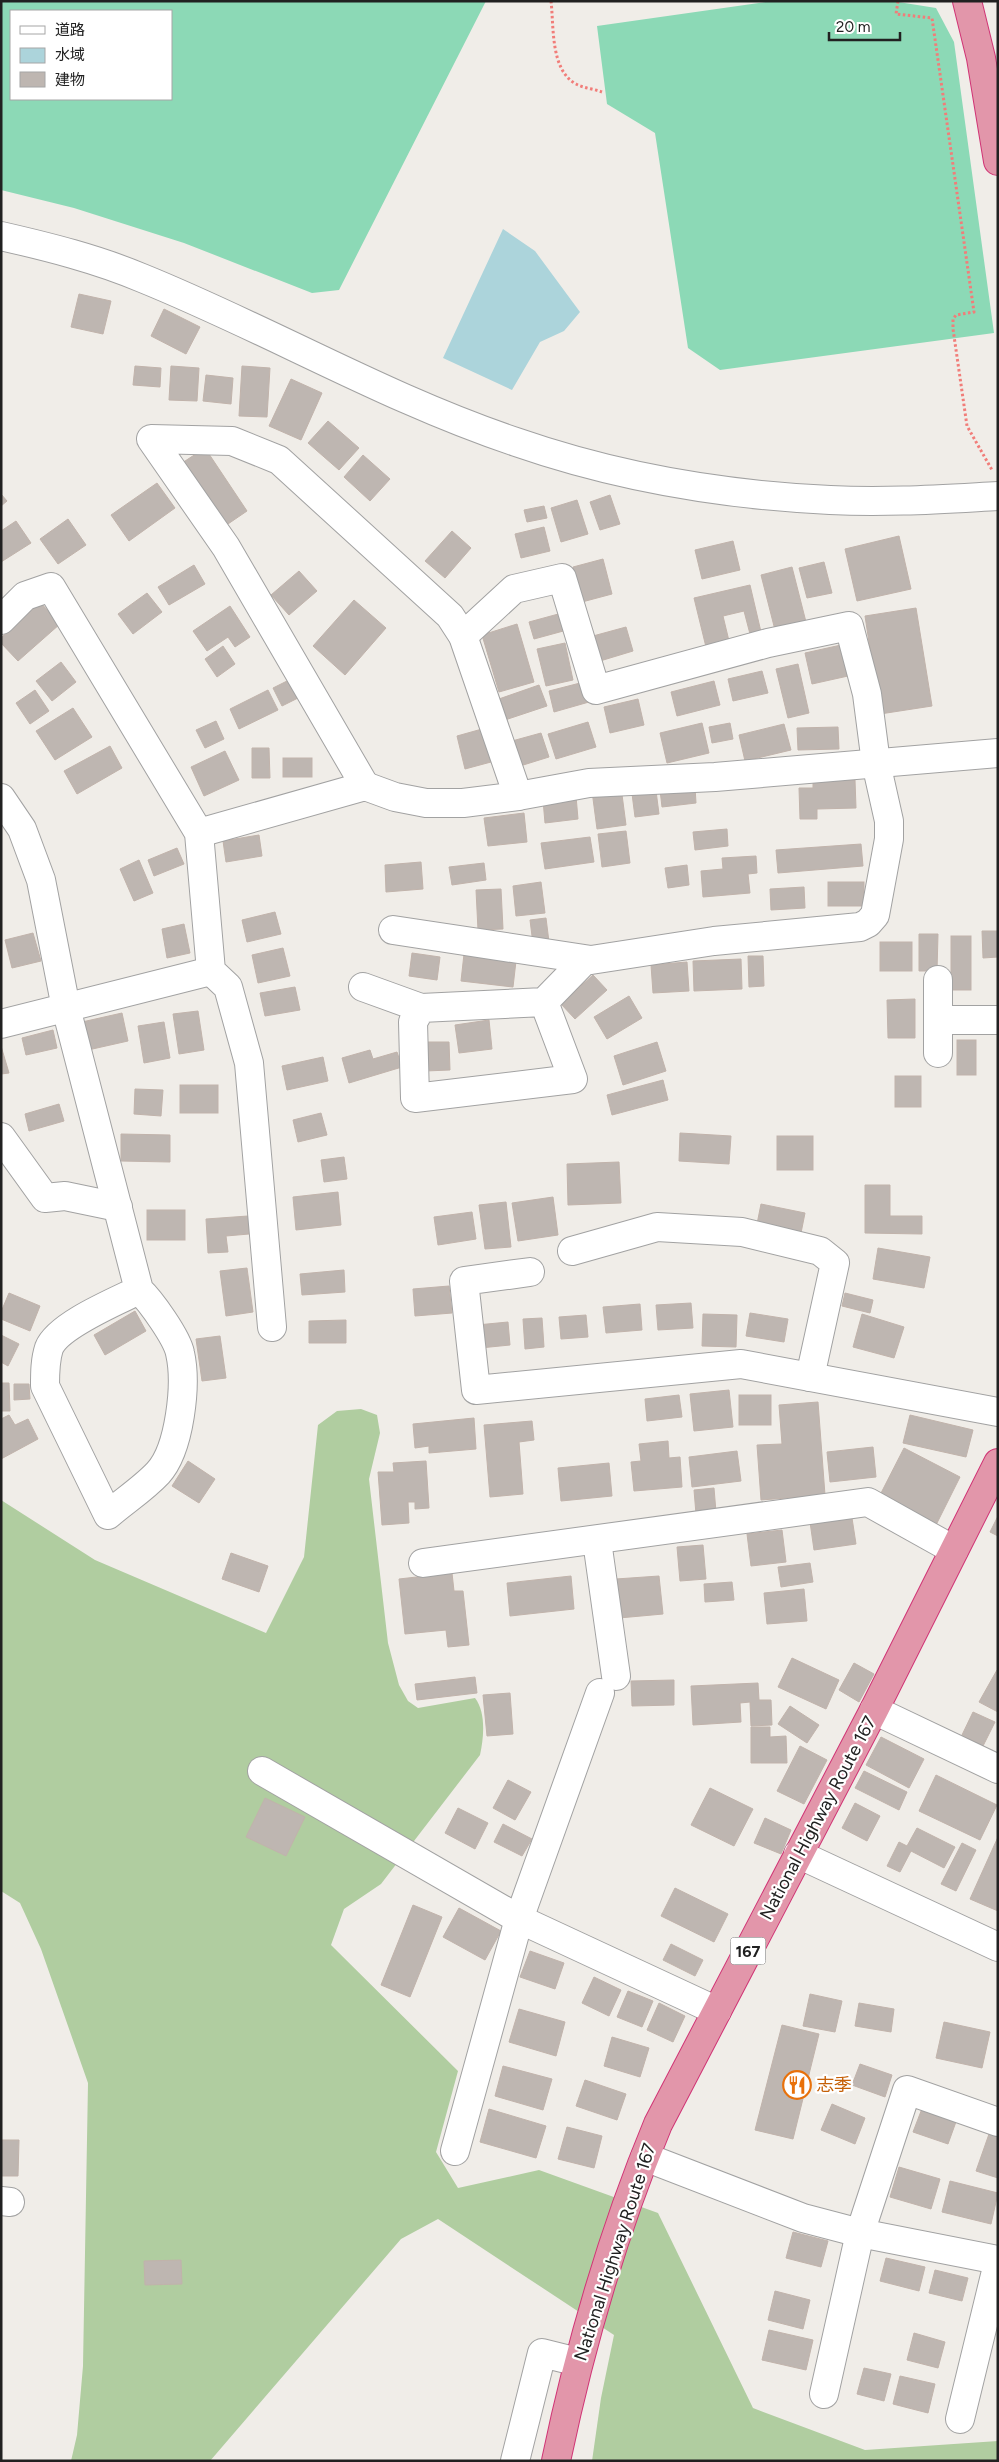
<svg xmlns="http://www.w3.org/2000/svg" width="999" height="2462" font-family="Figtree,'Noto Sans JP',sans-serif">
<style>
.forest{fill:#b0cda0}
.pitch{fill:#8cd9b6;fill-rule:evenodd}
.water{fill:#acd4db}
.building{fill:#beb6b1;stroke:#c1b3ab}
.lines{fill:none;stroke-linecap:round;stroke-linejoin:round}
.minor-casing{stroke:#a2a2a2;stroke-width:30}
.highway-casing{stroke:#d03475;stroke-width:30}
.path{stroke:#f17d79;stroke-width:3;stroke-dasharray:2.5 2.5;stroke-linecap:butt}
.minor{stroke:#fff;stroke-width:28}
.highway{stroke:#e296aa;stroke-width:28}
.labels{text-anchor:middle;stroke-width:4.5;stroke-linejoin:round;paint-order:stroke}
.shield{fill:#fff;stroke:#646464;stroke-width:1}
.shield-label{font-size:16px;font-weight:bold;fill:#212121}
.street-label{font-size:18px;fill:#212121;stroke:#fff}
.food-label{font-size:18px;fill:#c56008;stroke:#fff;text-anchor:start}
</style>
<rect width="100%" height="100%" fill="#f0ede8"/>
<!-- forest -->
<path class="forest" d="M361 1409 377 1415 380 1433 369 1479 388 1643 399 1685 408 1701 418 1708 475 1698C486 1712 484 1737 480 1755L381 1884 344 1909 331 1945 458 2071 436 2152 458 2188 539 2170 658 2213 753 2408 865 2450 998 2441V2461H592L601 2398 614 2335 438 2219 401 2239 210 2461H71L77 2435 83 2366 88 2083 41 1949 20 1903 1 1891V1500L95 1560 266 1633 304 1557 318 1425 337 1411Z"/>
<!-- pitch -->
<g class="pitch">
<path d="M1 1H486L339 290 312 293 184 243 74 208 1 190ZM11 11H171V99H11Z"/>
<path d="M773 1H892L936 8 954 42 994 333 720 370 688 348 655 133 607 104 597 26Z"/>
</g>
<!-- water -->
<path class="water" d="M503 229 535 251 580 312 564 331 540 342 512 390 443 358Z"/>
<!-- building -->
<g class="building">
<path d="M79 294 111 301 103 334 71 327Z"/>
<path d="M164 309 200 327 186 354 151 336Z"/>
<path d="M135 366 161 368 160 387 133 385Z"/>
<path d="M171 366 199 368 197 401 169 400Z"/>
<path d="M242 366 270 368 267 417 239 416Z"/>
<path d="M206 375 233 378 231 404 203 401Z"/>
<path d="M291 379 322 393 301 440 269 426Z"/>
<path d="M328 421 359 448 339 470 308 443Z"/>
<path d="M205 448 247 511 225 526 182 463Z"/>
<path d="M363 455 390 479 370 501 344 477Z"/>
<path d="M157 483 175 508 129 541 111 515Z"/>
<path d="M1 494 7 501 1 506Z"/>
<path d="M610 495 620 524 600 530 590 502Z"/>
<path d="M577 500 588 534 561 542 551 508Z"/>
<path d="M544 506 547 518 527 522 524 510Z"/>
<path d="M68 519 86 545 58 564 40 539Z"/>
<path d="M16 521 31 543 1 562V531Z"/>
<path d="M544 527 550 551 521 558 515 534Z"/>
<path d="M452 531 471 548 445 578 425 561Z"/>
<path d="M899 536 911 589 857 601 845 549Z"/>
<path d="M733 541 740 570 702 579 695 550Z"/>
<path d="M603 559 612 594 582 602 573 567Z"/>
<path d="M824 562 832 593 807 598 799 568Z"/>
<path d="M194 565 205 584 169 605 158 587Z"/>
<path d="M792 567 806 622 775 630 761 575Z"/>
<path d="M299 571 317 591 289 615 271 595Z"/>
<path d="M750 585 761 632 750 634 744 611 723 616 729 641 706 647 694 598Z"/>
<path d="M147 593 162 612 133 634 118 614Z"/>
<path d="M354 600 386 628 345 675 313 646Z"/>
<path d="M40 602 60 624 18 661 1 643V638Z"/>
<path d="M230 606 250 637 235 647 228 637 207 651 193 631Z"/>
<path d="M916 608 932 706 880 714 865 616Z"/>
<path d="M562 613 567 630 534 639 529 622Z"/>
<path d="M517 624 534 682 499 692 482 635Z"/>
<path d="M626 627 633 651 600 661 593 636Z"/>
<path d="M565 643 573 680 546 686 537 649Z"/>
<path d="M841 645 848 676 812 684 805 653Z"/>
<path d="M223 646 235 664 217 677 205 659Z"/>
<path d="M61 662 76 682 52 701 36 681Z"/>
<path d="M798 664 809 713 788 718 776 669Z"/>
<path d="M762 671 768 693 733 701 728 679Z"/>
<path d="M291 679 300 697 282 706 273 688Z"/>
<path d="M714 681 720 705 677 716 671 692Z"/>
<path d="M584 682 589 702 554 712 549 691Z"/>
<path d="M539 685 547 706 502 721 496 700Z"/>
<path d="M35 690 49 711 30 724 16 703Z"/>
<path d="M268 690 278 710 239 729 230 709Z"/>
<path d="M638 699 644 725 610 733 604 707Z"/>
<path d="M73 708 92 737 55 760 36 731Z"/>
<path d="M216 721 224 739 205 748 196 730Z"/>
<path d="M588 722 596 747 556 759 548 734Z"/>
<path d="M702 723 709 753 667 763 660 733Z"/>
<path d="M730 723 733 739 712 743 709 727Z"/>
<path d="M784 724 791 750 745 761 739 735Z"/>
<path d="M838 727 839 749 798 750 797 728Z"/>
<path d="M482 729 491 762 465 769 457 736Z"/>
<path d="M541 733 549 757 520 766 512 741Z"/>
<path d="M110 746 122 768 77 794 64 771Z"/>
<path d="M252 748H269L270 778H252Z"/>
<path d="M225 751 239 780 204 796 191 767Z"/>
<rect x="283" y="758" width="29" height="19"/>
<path d="M855 780 856 808 817 809V819H800L799 788H813V781Z"/>
<path d="M655 783 659 814 635 817 631 786Z"/>
<path d="M621 787 626 825 597 829 592 791Z"/>
<path d="M695 787 696 803 662 807 660 790Z"/>
<path d="M576 796 578 819 545 823 543 800Z"/>
<path d="M524 813 527 842 488 846 484 818Z"/>
<path d="M727 829 728 846 695 850 693 832Z"/>
<path d="M626 831 630 863 602 867 598 834Z"/>
<path d="M259 835 262 856 226 862 223 841Z"/>
<path d="M590 837 594 862 545 869 541 843Z"/>
<path d="M861 844 863 866 778 873 776 850Z"/>
<path d="M177 848 184 864 154 876 148 860Z"/>
<path d="M756 856 757 873 748 874 750 893 703 897 701 871 723 869 722 858Z"/>
<path d="M139 860 153 893 134 901 120 869Z"/>
<path d="M421 862 423 889 386 892 385 865Z"/>
<path d="M484 863 486 880 452 885 449 867Z"/>
<path d="M687 865 689 885 668 888 665 868Z"/>
<path d="M541 882 545 913 516 916 513 886Z"/>
<rect x="828" y="882" width="36" height="24"/>
<path d="M804 887 805 908 771 910 770 889Z"/>
<path d="M501 889 503 929 478 930 476 890Z"/>
<path d="M275 912 281 934 247 942 242 920Z"/>
<path d="M546 918 549 942 533 944 530 920Z"/>
<path d="M184 924 190 953 167 958 162 929Z"/>
<path d="M982 931H998V957L983 958Z"/>
<path d="M33 933 41 961 12 968 5 940Z"/>
<path d="M919 934H938L937 971H919Z"/>
<rect x="951" y="936" width="20" height="54"/>
<rect x="880" y="942" width="32" height="29"/>
<path d="M283 948 290 976 258 983 252 955Z"/>
<path d="M412 953 440 957 437 980 409 976Z"/>
<path d="M464 954 516 961 513 987 461 981Z"/>
<path d="M748 956H763L764 986 749 987Z"/>
<path d="M741 959 742 989 694 991 693 961Z"/>
<path d="M687 962 689 991 653 993 651 965Z"/>
<path d="M593 975 607 990 575 1019 561 1004Z"/>
<path d="M295 987 300 1010 265 1016 260 993Z"/>
<path d="M629 996 642 1018 607 1039 594 1017Z"/>
<path d="M915 999V1038H888L887 1000Z"/>
<path d="M198 1011 204 1050 179 1054 173 1014Z"/>
<path d="M122 1013 128 1041 88 1050 82 1022Z"/>
<path d="M489 1020 492 1049 459 1053 455 1025Z"/>
<path d="M164 1022 170 1058 144 1063 138 1026Z"/>
<path d="M53 1030 57 1048 26 1055 22 1038Z"/>
<rect x="957" y="1040" width="19" height="35"/>
<path d="M425 1042H449L450 1070 425 1071Z"/>
<path d="M657 1042 666 1071 623 1085 614 1056Z"/>
<path d="M1 1046 9 1073 1 1074Z"/>
<path d="M370 1050 373 1059 397 1052 402 1067 349 1083 342 1058Z"/>
<path d="M323 1057 328 1081 287 1090 282 1066Z"/>
<rect x="895" y="1076" width="26" height="31"/>
<path d="M663 1080 668 1100 612 1115 607 1095Z"/>
<rect x="180" y="1085" width="38" height="28"/>
<path d="M135 1089 163 1090 161 1116 134 1114Z"/>
<path d="M59 1104 64 1121 29 1131 25 1114Z"/>
<path d="M321 1113 327 1135 298 1142 293 1120Z"/>
<path d="M680 1133 731 1136 729 1164 679 1161Z"/>
<path d="M121 1134 170 1135V1162L121 1161Z"/>
<rect x="777" y="1136" width="36" height="34"/>
<path d="M344 1157 347 1179 324 1182 321 1160Z"/>
<path d="M619 1162 621 1203 568 1205 567 1164Z"/>
<path d="M865 1185H890V1216H922V1234L865 1233Z"/>
<path d="M338 1192 341 1225 296 1230 293 1197Z"/>
<path d="M553 1197 558 1235 518 1241 512 1203Z"/>
<path d="M506 1202 511 1247 485 1249 479 1205Z"/>
<path d="M761 1204 805 1213 801 1233 757 1224Z"/>
<rect x="147" y="1210" width="38" height="30"/>
<path d="M472 1212 476 1239 438 1245 434 1217Z"/>
<path d="M248 1216 249 1234 226 1236 228 1252 208 1253 206 1219Z"/>
<path d="M878 1248 930 1257 924 1288 873 1279Z"/>
<path d="M247 1268 253 1312 226 1316 220 1271Z"/>
<path d="M344 1270 345 1292 302 1295 300 1274Z"/>
<path d="M449 1286 452 1313 415 1316 413 1289Z"/>
<path d="M9 1293 40 1306 30 1331 1 1319V1312Z"/>
<path d="M845 1293 873 1300 870 1313 842 1306Z"/>
<path d="M691 1303 693 1328 658 1330 656 1305Z"/>
<path d="M640 1304 642 1330 606 1333 603 1307Z"/>
<path d="M135 1311 146 1331 105 1355 94 1335Z"/>
<path d="M750 1313 788 1319 784 1342 746 1336Z"/>
<path d="M703 1314 737 1315 736 1347 702 1346Z"/>
<path d="M862 1314 904 1327 894 1358 853 1347Z"/>
<path d="M586 1315 588 1337 561 1339 559 1317Z"/>
<path d="M542 1318 544 1347 525 1349 523 1319Z"/>
<path d="M346 1320V1343H309V1321Z"/>
<path d="M508 1322 510 1345 480 1348 477 1325Z"/>
<path d="M1 1335 19 1344 8 1366 1 1362Z"/>
<path d="M220 1336 226 1378 202 1381 196 1339Z"/>
<path d="M1 1383H9L10 1411H1Z"/>
<path d="M14 1384H29L30 1399 14 1400Z"/>
<path d="M729 1390 733 1427 694 1431 690 1394Z"/>
<path d="M679 1395 682 1417 647 1421 645 1399Z"/>
<rect x="739" y="1395" width="32" height="30"/>
<path d="M818 1402 825 1495 761 1500 757 1445 782 1444 779 1405Z"/>
<path d="M9 1415 15 1425 28 1419 38 1439 1 1459V1419Z"/>
<path d="M910 1415 973 1430 966 1457 903 1443Z"/>
<path d="M474 1418 476 1449 429 1453V1446L415 1448 413 1424Z"/>
<path d="M532 1421 534 1440 519 1442 523 1494 490 1497 484 1425Z"/>
<path d="M668 1441 669 1458 680 1457 682 1487 634 1491 631 1462 641 1461 639 1444Z"/>
<path d="M873 1447 876 1477 830 1482 827 1452Z"/>
<path d="M904 1448 960 1477 936 1525 879 1497Z"/>
<path d="M737 1451 741 1481 692 1487 689 1457Z"/>
<path d="M188 1461 215 1479 199 1503 172 1486Z"/>
<path d="M426 1461 429 1508 415 1509V1502H408L409 1523 382 1525 378 1472H394L393 1463Z"/>
<path d="M609 1463 612 1496 561 1501 558 1468Z"/>
<path d="M714 1488 716 1512 696 1514 694 1490Z"/>
<path d="M998 1516V1536L990 1532Z"/>
<path d="M852 1518 856 1544 814 1550 810 1522Z"/>
<path d="M782 1530 786 1562 751 1566 747 1534Z"/>
<path d="M703 1545 706 1579 680 1581 677 1547Z"/>
<path d="M231 1553 268 1566 259 1592 222 1579Z"/>
<path d="M810 1563 813 1582 781 1587 778 1567Z"/>
<path d="M452 1573 454 1591H463L469 1645 448 1647 446 1630 405 1634 399 1579Z"/>
<path d="M571 1576 574 1609 510 1616 507 1583Z"/>
<path d="M659 1576 663 1614 619 1618 616 1579Z"/>
<path d="M732 1582 734 1600 705 1602 704 1584Z"/>
<path d="M804 1589 807 1621 767 1624 764 1593Z"/>
<path d="M792 1658 839 1680 826 1709 778 1687Z"/>
<path d="M854 1663 874 1674 859 1702 839 1690Z"/>
<path d="M997 1670H998V1712L979 1702Z"/>
<path d="M475 1677 477 1693 417 1700 415 1684Z"/>
<path d="M674 1680V1705L632 1706 631 1681Z"/>
<path d="M758 1683 759 1700H771L772 1725 751 1726 750 1702 740 1703 741 1722 693 1725 691 1686Z"/>
<path d="M510 1693 513 1734 487 1736 483 1695Z"/>
<path d="M790 1706 819 1725 807 1743 778 1724Z"/>
<path d="M973 1712 995 1722 983 1746 962 1735Z"/>
<path d="M751 1727H770V1737L786 1736 787 1763H751Z"/>
<path d="M881 1737 924 1759 909 1788 866 1765Z"/>
<path d="M800 1746 827 1760 804 1804 777 1791Z"/>
<path d="M864 1771 907 1792 899 1810 855 1788Z"/>
<path d="M936 1775 997 1805 980 1840 919 1811Z"/>
<path d="M508 1780 531 1792 515 1820 493 1808Z"/>
<path d="M710 1788 753 1809 734 1846 691 1825Z"/>
<path d="M265 1798 305 1817 286 1856 246 1837Z"/>
<path d="M855 1803 880 1816 867 1841 842 1828Z"/>
<path d="M458 1808 488 1823 475 1849 445 1833Z"/>
<path d="M765 1818 791 1830 781 1854 754 1843Z"/>
<path d="M503 1824 532 1839 522 1856 494 1842Z"/>
<path d="M917 1828 955 1847 944 1868 911 1851 900 1872 887 1866 899 1842 907 1846Z"/>
<path d="M998 1837V1911L970 1899Z"/>
<path d="M962 1843 976 1850 956 1891 941 1884Z"/>
<path d="M675 1888 728 1914 714 1942 661 1916Z"/>
<path d="M413 1905 442 1917 410 1997 381 1985Z"/>
<path d="M459 1908 501 1931 485 1960 443 1937Z"/>
<path d="M671 1944 703 1960 695 1976 663 1960Z"/>
<path d="M530 1951 564 1963 555 1989 520 1977Z"/>
<path d="M594 1977 621 1990 609 2016 582 2003Z"/>
<path d="M628 1991 653 2001 642 2027 617 2017Z"/>
<path d="M810 1994 842 2001 835 2032 803 2026Z"/>
<path d="M659 2003 685 2016 673 2042 647 2030Z"/>
<path d="M859 2003 894 2009 891 2032 855 2026Z"/>
<path d="M519 2009 565 2022 556 2056 509 2042Z"/>
<path d="M944 2022 990 2032 982 2068 936 2058Z"/>
<path d="M782 2025 819 2034 793 2139 755 2130Z"/>
<path d="M612 2037 649 2048 640 2077 604 2066Z"/>
<path d="M860 2064 892 2075 885 2097 852 2085Z"/>
<path d="M503 2066 552 2079 543 2110 495 2096Z"/>
<path d="M585 2080 626 2094 617 2120 576 2106Z"/>
<path d="M832 2104 865 2118 855 2144 821 2130Z"/>
<path d="M923 2106 957 2119 948 2144 913 2132Z"/>
<path d="M489 2109 546 2126 536 2158 480 2142Z"/>
<path d="M567 2127 602 2136 594 2168 558 2159Z"/>
<path d="M989 2134 998 2137V2178L976 2171Z"/>
<path d="M1 2140H19L18 2176H1Z"/>
<path d="M899 2167 940 2179 931 2209 890 2197Z"/>
<path d="M950 2181 998 2193 991 2224 942 2212Z"/>
<path d="M793 2232 828 2241 821 2267 786 2258Z"/>
<path d="M886 2258 925 2267 919 2291 880 2281Z"/>
<path d="M181 2260 182 2284 145 2285 144 2261Z"/>
<path d="M935 2270 968 2278 962 2301 929 2293Z"/>
<path d="M775 2291 810 2300 803 2329 768 2320Z"/>
<path d="M769 2330 813 2340 806 2370 762 2360Z"/>
<path d="M914 2333 945 2342 938 2368 907 2360Z"/>
<path d="M864 2368 891 2374 884 2401 857 2394Z"/>
<path d="M900 2376 935 2384 928 2413 893 2404Z"/>
</g>
<g class="lines">
<defs>
<g id="minor">
<path d="M1 236C49 247 97 259 142 278 268 329 387 399 516 442 617 477 724 495 830 500 886 503 942 499 998 496"/>
<path d="M1 620 25 596 51 587 199 833 211 971 228 987 249 1063 272 1327"/>
<path d="M365 786 226 547 151 439 232 441 279 460 450 616 463 636 518 796"/>
<path d="M1 798 22 829 41 880 66 1008 139 1290C151 1301 177 1338 180 1353 187 1384 180 1449 158 1473 143 1489 124 1501 108 1515L45 1386C45 1373 45 1360 49 1348 58 1325 117 1301 139 1290"/>
<path d="M199 833 365 786 395 797 426 803H463L518 796 589 783 715 777 998 753"/>
<path d="M393 930 591 960 714 941 860 927 868 923 875 915 889 839V821L876 763 867 694 849 626 768 643 596 690 562 578 514 589 463 636"/>
<path d="M363 987 421 1008"/>
<path d="M544 1002 573 1079 415 1098 413 1022 421 1008 544 1002 585 960"/>
<path d="M938 1020H998"/>
<path d="M1 1024 211 971"/>
<path d="M938 1053V980"/>
<path d="M1 1137 45 1198 65 1196 118 1207"/>
<path d="M572 1251 657 1227 742 1232 820 1251 835 1263 810 1377"/>
<path d="M530 1272 464 1281 476 1390 741 1364 998 1412"/>
<path d="M597 1541 616 1676"/>
<path d="M423 1563 868 1502 954 1550"/>
<path d="M874 1710 998 1769"/>
<path d="M262 1771 519 1919 717 2011"/>
<path d="M798 1854 998 1947"/>
<path d="M455 2151 519 1919 600 1693"/>
<path d="M645 2157 803 2218 860 2233 998 2260"/>
<path d="M1 2201 10 2202"/>
<path d="M824 2394 860 2233 907 2090 998 2122"/>
<path d="M960 2419 998 2263"/>
<path d="M515 2461 542 2353 578 2362"/>
</g>
<g id="highway">
<path d="M967 1 981 58 998 161"/>
<path d="M556 2461C580 2346 613 2232 658 2124L874 1710 998 1463"/>
</g>
</defs>
<!-- minor casing -->
<use href="#minor" class="minor-casing"/>
<!-- highway casing -->
<use href="#highway" class="highway-casing"/>
<!-- path -->
<g class="path">
<path d="M551 1C554 26 550 70 576 84 583 88 594 89 602 92"/>
<path d="M898 1 896 14 932 18 974 312 956 315 953 319V329L967 426 992 470"/>
</g>
<!-- minor -->
<use href="#minor" class="minor"/>
<!-- highway -->
<use href="#highway" class="highway"/>
</g>
<!-- icons -->
<defs>
<symbol id="restaurant-ring" viewBox="-11 -11 22 22"><circle r="9.5" fill="#fff" stroke="#e8710a" stroke-width="1.5"/><path d="M-5-6h1v4h1v-4h1v4h1v-4h1v5L-1.5 .5V6h-2V.5L-5-1ZM5-6V6H3V1.5H1.5Q1.5-4 5-6Z" fill="#e8710a"/></symbol>
</defs>
<g fill-rule="evenodd">
<use href="#restaurant-ring" x="781" y="2069" width="32" height="32"/>
</g>
<g class="labels">
<!-- shield labels -->
<rect class="shield" x="730.5" y="1937.5" width="35" height="27" rx="4"/>
<g class="shield-label">
<text x="748" y="1957">167</text>
</g>
<!-- street labels -->
<g class="street-label">
<text transform="translate(818 1818) rotate(-62)" y="6">National Highway Route 167</text>
<text transform="translate(615 2252) rotate(-72)" y="6">National Highway Route 167</text>
</g>
<!-- food labels -->
<g class="food-label">
<text x="816" y="2091">志季</text>
</g>
</g>
<!-- border -->
<rect width="999" height="2462" fill="none" stroke="#212121" stroke-width="5"/>
<!-- legend -->
<rect x="10" y="10" width="162" height="90" fill="#ffffff" stroke="#a6a6a6"/>
<rect x="20" y="26" width="25" height="8" fill="#ffffff" stroke="#a6a6a6"/>
<text x="55" y="35" font-size="15" fill="#212121">道路</text>
<rect x="20" y="48" width="25" height="15" fill="#acd4db" stroke="#a6a6a6"/>
<text x="55" y="60" font-size="15" fill="#212121">水域</text>
<rect x="20" y="72" width="25" height="15" fill="#beb6b1" stroke="#a6a6a6"/>
<text x="55" y="85" font-size="15" fill="#212121">建物</text>
<!-- scale -->
<path d="M829 32v8h71v-8" fill="none" stroke="#212121" stroke-width="2.5"/>
<text x="836" y="32" font-size="15" fill="#212121" stroke="#ffffff" stroke-width="4" paint-order="stroke">20 m</text>
</svg>
